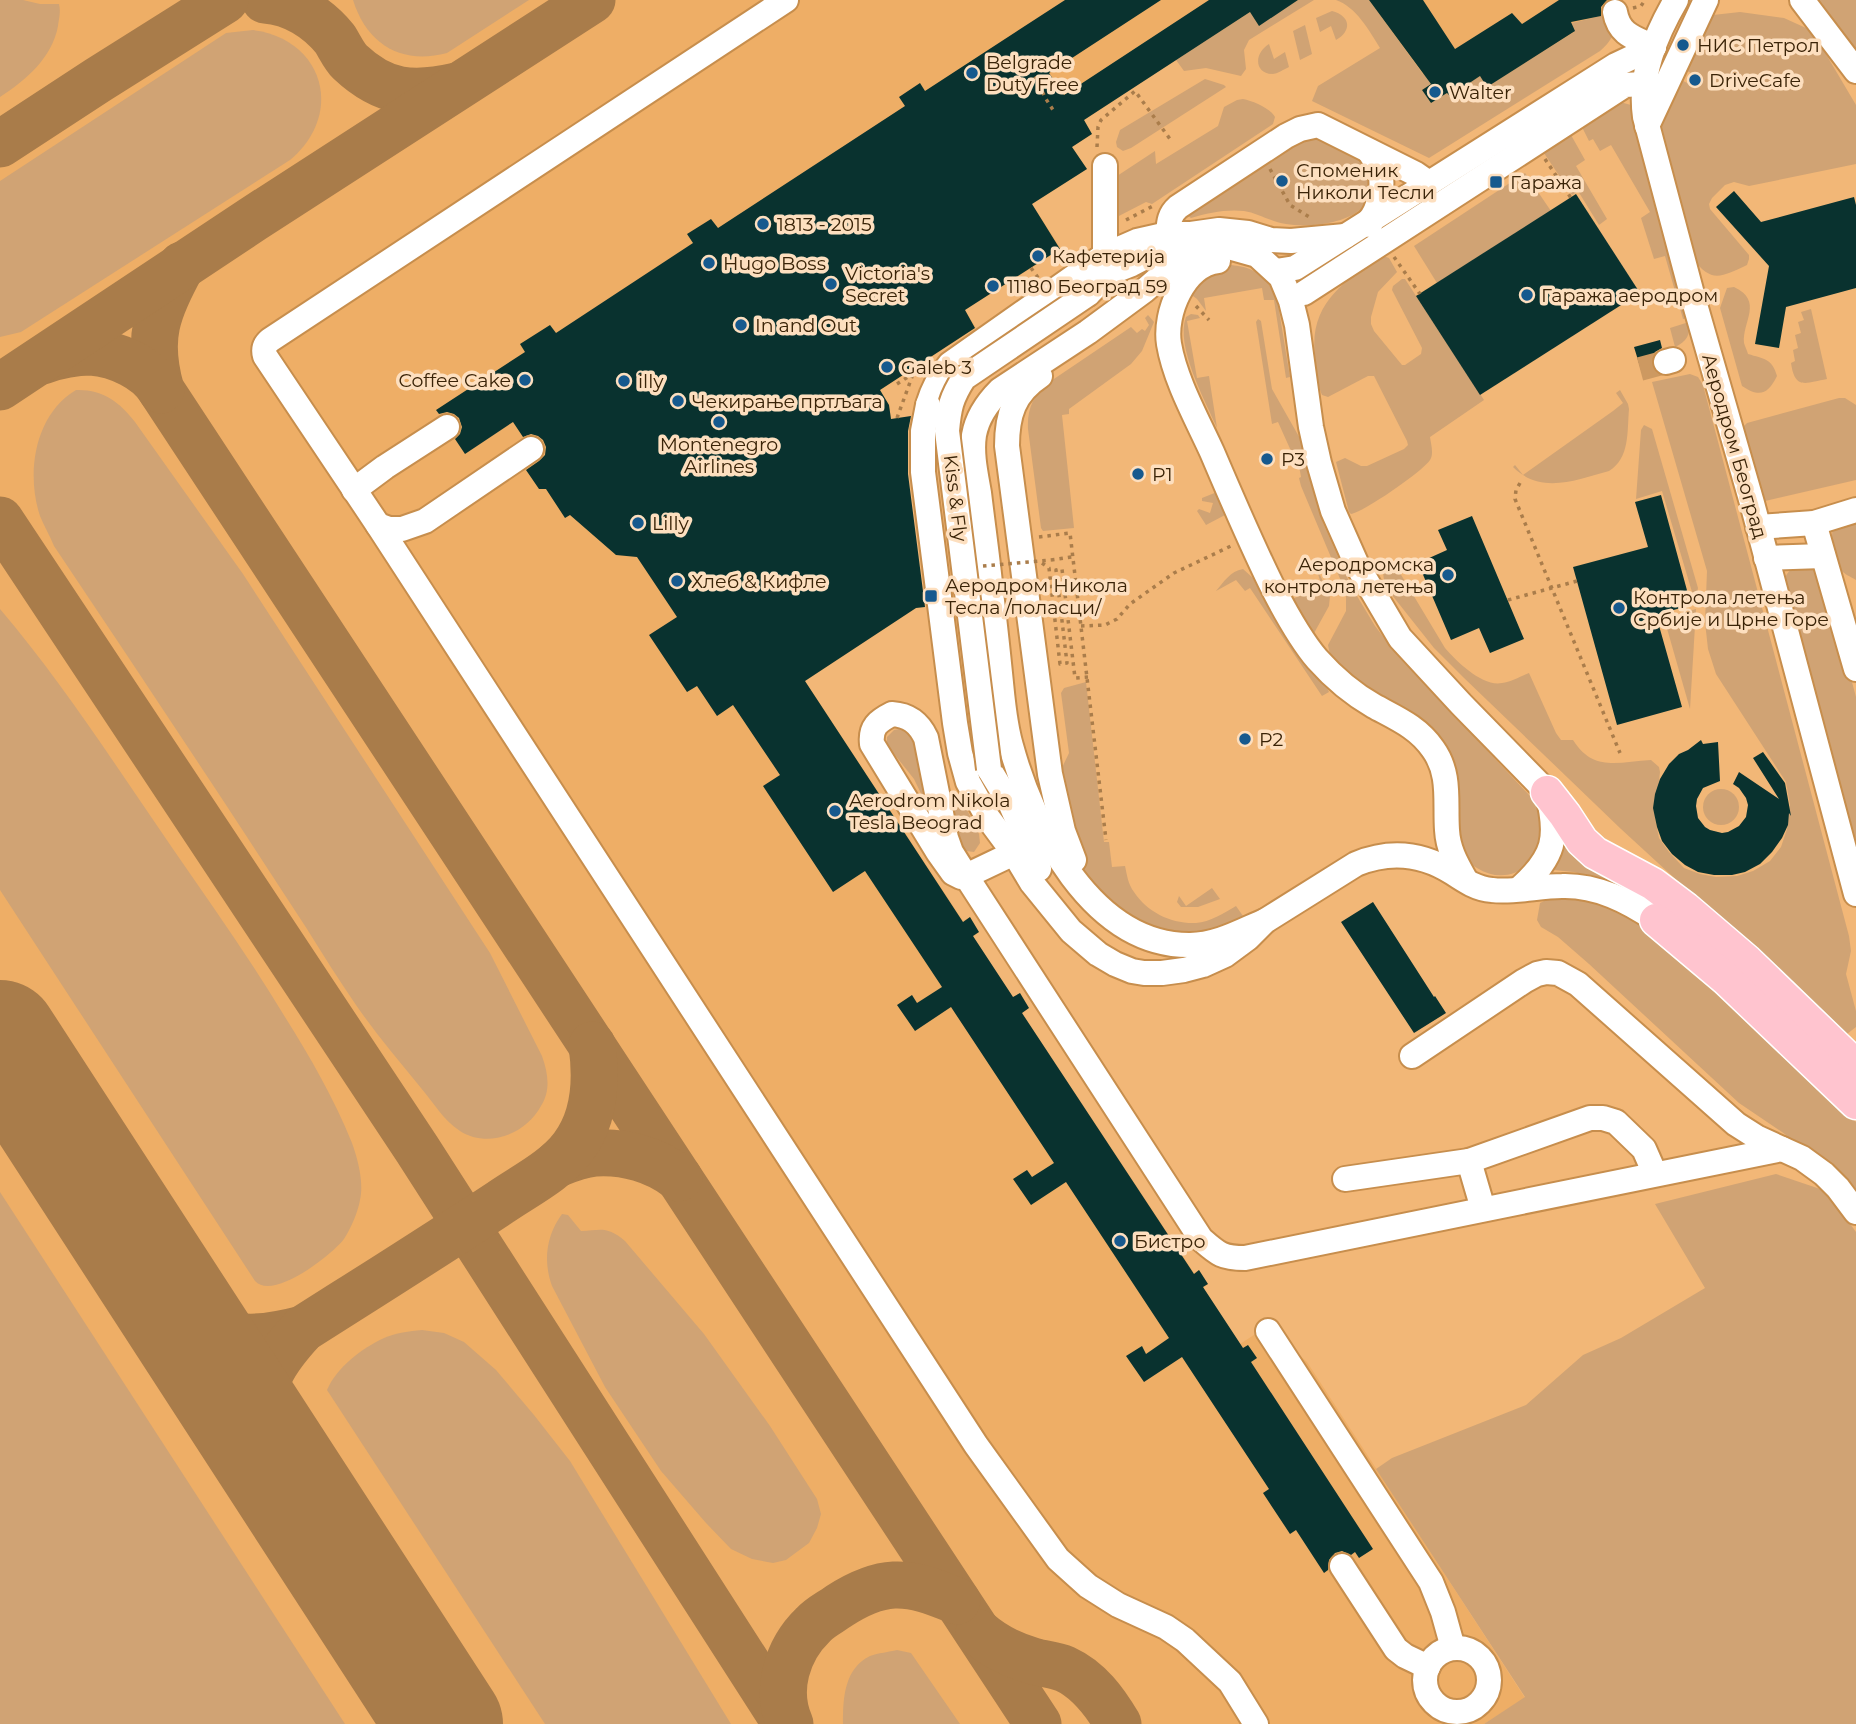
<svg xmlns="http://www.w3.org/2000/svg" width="1856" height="1724" font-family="Montserrat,sans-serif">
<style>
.built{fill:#eeae66}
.green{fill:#d0a374}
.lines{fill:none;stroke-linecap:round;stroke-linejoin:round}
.taxiway{stroke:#a97c4a;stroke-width:47}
.runway{stroke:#a97c4a;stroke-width:116}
.building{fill:#09322f}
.minor-tunnel{stroke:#cd9961;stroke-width:24;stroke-dasharray:24 12;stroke-linecap:butt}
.minor-casing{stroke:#c78e4d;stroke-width:28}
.major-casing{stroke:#fff;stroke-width:35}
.path{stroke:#aa7d4b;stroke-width:3.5;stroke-dasharray:3.5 5;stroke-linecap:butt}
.minor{stroke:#fff;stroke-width:24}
.major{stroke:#ffc4cf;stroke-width:32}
.minor-bridge-casing{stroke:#c78e4d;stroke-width:28;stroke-linecap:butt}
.path-bridge{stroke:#aa7d4b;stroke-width:3.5;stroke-dasharray:3.5 5;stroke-linecap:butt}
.minor-bridge{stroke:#fff;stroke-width:24}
.poi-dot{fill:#16598e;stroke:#fddfbf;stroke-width:2.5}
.labels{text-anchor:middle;stroke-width:7;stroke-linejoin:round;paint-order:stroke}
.poi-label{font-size:19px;fill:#3a2307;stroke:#fddfbf;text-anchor:start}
.street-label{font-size:19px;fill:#3a2307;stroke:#fddfbf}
</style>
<rect width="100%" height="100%" fill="#f2b777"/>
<!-- built -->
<g class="built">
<path d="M0 0H1298L1259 26 1249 12 1084 120 1092 134 1072 147 1087 169 1032 204 1061 249 965 310 976 328 880 390 889 405 916 608 805 681 963 921 970 917 979 932 973 937 1013 997 1020 993 1029 1008 1022 1013 1194 1273 1199 1270 1208 1284 1203 1288 1240 1344 1257 1333 1287 1344 1307 1362 1525 1698 1484 1724H0Z"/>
<path d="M1369 0H1623L1626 9 1572 23 1575 31 1487 87 1479 76 1450 96 1447 93 1431 103 1422 90 1437 80 1424 74Z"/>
</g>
<!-- green -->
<g class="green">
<path d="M0 0H23L40 4H59C61 12 59 18 58 26 52 58 26 80 0 97Z"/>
<path d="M353 0H529L447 53C402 65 367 45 353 0Z"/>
<path d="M1298 0H1314L1249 40 1244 50 1246 69 1241 76 1206 68 1184 71 1176 60 1250 12 1259 25Z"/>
<path d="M1336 0H1369L1423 74 1438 79 1422 90 1431 103 1447 93 1450 96 1480 76 1488 86 1574 32 1572 23 1612 13C1615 31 1615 38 1600 51L1429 158 1312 101 1318 86 1380 48C1369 30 1356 7 1336 0Z"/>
<path d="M1814 0H1856V57Z"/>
<path d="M1332 11C1351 16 1352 31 1336 40L1331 26 1320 32 1316 18Z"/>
<path d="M1740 12 1784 18 1806 28 1817 39 1856 105V164L1749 186 1734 182 1725 185 1712 198 1709 204 1710 209 1749 255V259L1747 265C1721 277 1711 284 1692 257L1658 127 1681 80 1696 87 1701 78 1685 70 1710 18 1713 15Z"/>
<path d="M1305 25 1312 54 1300 60 1293 31Z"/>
<path d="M253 30C324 39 345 114 290 160L21 332 0 337V181L226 33Z"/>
<path d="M1269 44 1274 59 1285 52 1289 67C1284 69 1278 74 1272 74 1254 73 1254 53 1269 44Z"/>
<path d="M1205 79 1224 85 1226 87 1131 148 1123 151 1117 147 1116 142 1120 130Z"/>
<path d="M1243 99C1253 101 1270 108 1275 117L1273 124 1152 204 1146 202 1115 218 1114 178 1155 151 1156 164 1218 126 1224 107 1237 100Z"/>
<path d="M1620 102 1631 105 1635 111 1689 318 1683 319 1665 256 1654 259 1641 218 1650 212 1611 145 1600 151 1593 139 1589 141 1582 127Z"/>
<path d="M1571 135 1585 160 1576 166 1607 219 1599 225 1578 191 1572 195 1544 153Z"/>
<path d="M1318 136C1338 144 1367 152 1370 177 1371 187 1372 199 1363 207 1347 224 1307 228 1286 224 1271 222 1258 213 1244 211 1226 209 1208 213 1191 218L1187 215 1286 144Z"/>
<path d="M1525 173 1551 211 1437 283 1414 246Z"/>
<path d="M1383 256 1389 258 1397 272 1378 292 1371 317V324L1374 331 1402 365H1405L1421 354 1422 348 1392 290 1393 286 1402 279H1405L1484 400 1430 437C1431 444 1434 454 1430 460 1423 471 1364 512 1351 514L1349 512 1336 462 1345 458 1361 466H1367L1404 449 1408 445 1407 441 1374 376H1368L1328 397 1322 395C1318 386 1317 374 1316 363 1306 307 1340 283 1383 256Z"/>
<path d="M1231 265C1255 267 1267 277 1277 298L1290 377 1286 378 1274 300H1264L1262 288 1204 298 1206 311 1197 299 1189 293 1192 288 1219 267Z"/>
<path d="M1734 287C1764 301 1742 322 1744 343 1745 347 1747 350 1748 354 1764 359 1772 358 1777 376 1768 394 1760 398 1742 386L1720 308 1727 288Z"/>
<path d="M1811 309 1827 379C1805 383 1795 390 1791 363L1795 361 1793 350 1798 348 1795 335 1801 333 1798 322 1804 320 1801 312Z"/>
<path d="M1191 314 1198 315 1200 318 1187 321 1197 378 1209 376 1217 428C1205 400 1175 346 1186 317Z"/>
<path d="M1148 315 1154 322 1142 351 1131 364 1069 409V414L1062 415 1074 528 1043 531 1041 528 1028 429C1027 409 1033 396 1048 383L1131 327 1137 333 1142 329 1145 331 1149 325 1145 318Z"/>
<path d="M1258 319 1261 321 1272 389 1302 442 1323 523 1351 586 1375 626 1398 656 1531 797C1539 810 1544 828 1540 843 1532 873 1502 884 1477 868 1469 864 1463 856 1460 848 1458 841 1458 833 1458 826 1457 810 1456 794 1455 778L1368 690 1330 655 1328 645 1346 611V593L1301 486 1299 478 1301 477 1300 471 1278 422 1272 424 1256 322Z"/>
<path d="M1689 322C1691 335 1686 342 1675 347L1670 328Z"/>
<path d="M1690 374 1698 377 1703 385 1849 936 1851 951 1846 974 1856 1011V1027L1847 1034 1842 1032 1621 829 1463 677 1434 648 1388 590C1381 575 1382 571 1391 558L1445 648C1457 662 1483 687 1502 683 1511 682 1521 676 1529 673L1556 733 1561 740H1573C1593 772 1618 762 1651 760L1659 767 1660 772 1655 818 1659 838 1669 852 1684 868 1700 874 1716 877 1737 876 1753 871 1770 861 1781 847 1787 829 1790 805 1786 782 1716 674 1708 649 1705 622 1707 571 1652 382Z"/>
<path d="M76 390C102 389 120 402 135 422L243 574 490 953 542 1056C548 1073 551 1090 541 1106 526 1134 488 1149 460 1131 444 1121 433 1102 421 1088 399 1061 376 1034 356 1005 339 980 323 955 307 929 224 801 139 673 54 546 50 536 44 526 40 516 26 474 34 415 76 390Z"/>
<path d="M1620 390 1628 404 1629 409C1627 432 1630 458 1609 471 1576 480 1541 495 1513 467L1515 465 1523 475 1613 411 1623 403 1616 393Z"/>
<path d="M1839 398H1845L1856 405V480L1761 502 1742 428 1747 423Z"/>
<path d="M1644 425 1652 429 1698 588 1695 602 1662 491 1636 499 1641 430Z"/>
<path d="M1217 492 1225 515 1206 525 1197 511 1199 509 1210 513 1213 503 1202 501V498Z"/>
<path d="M1856 516V580C1851 577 1844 574 1841 570 1829 557 1832 538 1833 523Z"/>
<path d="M1812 566 1823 575 1856 697V864L1784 580C1790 565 1798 567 1812 566Z"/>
<path d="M1243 569 1253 578 1263 599 1277 621 1320 673 1329 692 1322 696 1250 588 1245 591 1236 580 1216 591C1224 582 1230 571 1243 569Z"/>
<path d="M1318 574 1320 575 1330 596 1329 606 1313 635 1292 599 1322 587Z"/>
<path d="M0 609C64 684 117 768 173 849 211 904 250 959 285 1017 310 1057 334 1098 352 1143 358 1160 364 1182 360 1200 358 1212 351 1228 344 1239 332 1255 273 1301 255 1281L0 890Z"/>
<path d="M1696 609 1690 709 1664 618Z"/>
<path d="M1086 682 1104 842H1109L1112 867 1125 866C1127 875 1128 884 1134 892 1147 912 1171 924 1196 923 1210 922 1224 913 1236 906L1243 916 1241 920 1198 935 1139 925 1092 885 1082 867 1058 776 1069 753 1061 693 1064 688Z"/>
<path d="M899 729 912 735 915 739 927 806 914 779 887 745V737L894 730Z"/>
<circle cx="1721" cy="807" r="18"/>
<path d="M958 801 964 804 979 834 980 843 974 852 966 851 961 845 954 811V806Z"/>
<path d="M1565 839 1635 885 1856 1080V1092L1608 882 1574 872 1554 870Z"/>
<path d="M1212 888 1220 899 1198 907H1181L1177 902 1179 896 1186 906Z"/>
<path d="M1563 898C1576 898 1589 898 1600 903 1674 930 1723 996 1776 1050 1802 1075 1830 1098 1856 1122V1192L1842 1178 1782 1132 1739 1103 1589 964 1558 937 1541 927 1537 920 1540 903 1546 900Z"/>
<path d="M1776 1174 1826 1191 1856 1232V1724H1484L1525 1697 1376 1469 1392 1458 1526 1405 1583 1355 1621 1338 1705 1288 1655 1204Z"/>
<path d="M0 1192 345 1724H0Z"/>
<path d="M562 1214 568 1215 581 1231C602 1230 607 1226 625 1241L704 1334 770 1426 817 1499 821 1514 817 1528 809 1543 786 1560 773 1563 752 1559 731 1549 706 1523 661 1471 605 1387 552 1286C543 1261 546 1236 562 1214Z"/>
<path d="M422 1330 444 1333 464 1342 496 1370 534 1415 570 1461 731 1724H545L327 1390C336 1368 362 1348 384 1338 396 1333 409 1331 422 1330Z"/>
<path d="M897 1650 911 1653 960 1724H843C843 1698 844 1669 870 1656 878 1653 889 1652 897 1650Z"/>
</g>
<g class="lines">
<!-- taxiway -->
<g class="taxiway">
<path d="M265 0C293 2 318 18 335 39 340 47 344 56 350 62 384 94 413 96 457 86"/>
<path d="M0 144 98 80 225 0"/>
<path d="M182 265C157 312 146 337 161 390L1038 1724"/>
<path d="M42 361C56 356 75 352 91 352 117 354 148 368 161 390"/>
<path d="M0 387 253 219 592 0"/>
<path d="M0 520 417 1149 786 1724"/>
<path d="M557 1164C569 1159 582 1154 595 1153 625 1151 656 1160 679 1178"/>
<path d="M174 1306C224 1340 245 1344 303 1329"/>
<path d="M271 1456C268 1447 265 1438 263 1429 255 1387 276 1358 303 1329 369 1287 436 1245 501 1202 524 1186 555 1171 573 1147 595 1118 597 1081 592 1045"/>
<path d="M979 1633C995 1647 1012 1655 1033 1661 1043 1664 1055 1665 1065 1669 1089 1680 1105 1702 1118 1724"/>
<path d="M790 1724C775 1690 787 1650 813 1625 820 1617 831 1612 839 1606 856 1595 874 1586 894 1585 916 1584 937 1593 957 1601"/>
</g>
<!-- runway -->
<path class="runway" d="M0 1038 445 1724"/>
</g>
<!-- building -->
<g class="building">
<path d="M1065 0H1161L1049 73 1064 95 1209 0H1298L1259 26 1250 12 1084 120 1092 134 1072 147 1087 169 1032 204 1060 249 965 310 975 328 880 390 889 405 891 419 911 416 908 431V474L925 607 916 608 805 681 963 922 970 917 979 932 973 936 1013 997 1020 993 1029 1008 1022 1013 1194 1274 1199 1270 1208 1284 1203 1287 1243 1348 1248 1345 1257 1358 1251 1362 1373 1549 1359 1558 1355 1552 1351 1555 1342 1551 1335 1553 1329 1560 1328 1570 1324 1573 1296 1530 1290 1534 1263 1493 1269 1489 1182 1357 1144 1382 1126 1356 1142 1346 1146 1354 1169 1338 1066 1182 1031 1205 1013 1179 1027 1170 1032 1177 1054 1163 951 1007 915 1031 897 1005 912 995 917 1003 942 987 865 871 833 892 763 786 780 775 733 705 717 716 697 686 687 692 649 635 677 617 637 557 616 555 570 515 565 518 546 489H539L526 470 539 461 545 455 546 447 543 440 538 436 531 434 523 437 513 422 465 454 455 439 460 434 462 427 459 418 454 414 447 412 439 414 436 410 525 352 520 344 550 325 556 333 693 243 687 234 711 219 718 228 905 106 899 97 920 83 925 91Z"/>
<path d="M1369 0H1423L1455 49 1512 13 1522 24 1559 0H1607L1601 7V16L1571 22 1575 31 1487 87 1480 76 1450 96 1447 93 1431 103 1422 90 1431 84Z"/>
<path d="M1734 191 1761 222 1854 197 1856 205V288L1786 307 1779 348 1755 344 1769 266 1716 207Z"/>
<path d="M1576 194 1640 293 1480 395 1416 296Z"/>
<path d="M1660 340 1662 348 1655 352 1651 359 1654 370 1642 373 1634 347Z"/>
<path d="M1661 495 1691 605 1656 615 1682 707 1617 725 1573 567 1648 547 1635 502Z"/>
<path d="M1472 516 1524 639 1490 653 1479 628 1451 640 1418 563 1447 550 1438 530Z"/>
<path d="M1701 740 1703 744 1718 742 1720 781 1703 788 1697 799 1696 806 1698 818 1705 827 1710 830 1722 833 1728 832 1739 826 1746 817 1748 805 1746 798 1739 788 1733 784 1739 772 1779 799 1753 758 1763 752 1785 783 1791 816 1789 813 1788 825 1782 838 1772 852 1760 864 1745 872 1732 875H1714L1698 872 1685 865 1672 854 1662 841 1657 827 1653 808 1655 794 1660 779 1669 764 1679 754 1688 750Z"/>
<path d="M1373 902 1434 997 1435 996 1446 1013 1414 1033 1341 922Z"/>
</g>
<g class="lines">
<!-- minor-tunnel -->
<path class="minor-tunnel" d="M1640 369 1666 362"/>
<defs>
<g id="minor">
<path d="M786 0 270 340C264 345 263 349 265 356L378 525 976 1445 1058 1559 1088 1586 1118 1605 1166 1627 1185 1640 1230 1682 1256 1724"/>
<path d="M1676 0C1655 36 1639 75 1645 117L1692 294 1752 503 1856 894"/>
<path d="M1802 0 1856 71"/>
<path d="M1615 12C1619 35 1635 38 1654 47"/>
<path d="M1647 126 1706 0"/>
<path d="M1369 151C1373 157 1378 164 1380 171 1384 186 1379 210 1369 221L1370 225"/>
<path d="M1168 234C1169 222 1169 215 1178 207L1286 136 1300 129 1318 125 1416 174 1429 183"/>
<path d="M1105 255V166"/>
<path d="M1218 261C1184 265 1164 313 1169 344 1175 380 1197 419 1212 452 1232 499 1252 546 1275 592 1287 615 1300 639 1317 659 1333 677 1353 694 1374 706 1396 718 1418 727 1433 749 1451 774 1445 801 1447 830 1448 849 1456 863 1465 879"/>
<path d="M1276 271 1295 268 1616 65 1654 47"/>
<path d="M1304 293 1625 85 1643 84"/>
<path d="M1088 294 1109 273 1132 264 1172 243"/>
<path d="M1666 362 1673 360"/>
<path d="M1040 376C1014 393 1007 415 1007 446L1050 774 1063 831 1074 860"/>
<path d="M928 405C933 388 939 377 950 364L1105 255 1137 241 1168 234H1191L1219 230 1248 233 1271 240 1291 241 1345 236"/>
<path d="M354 490 385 467 447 427"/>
<path d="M1814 523 1856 669"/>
<path d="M378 525 389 529H402L425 521 531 449"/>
<path d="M1758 527 1814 523 1856 510"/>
<path d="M1766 558 1823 556"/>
<path d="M939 597 955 723 960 753 968 782 988 818 1014 853 1032 883 1071 931 1098 954 1115 964 1132 971 1144 973H1162L1184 970 1203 965 1225 955 1248 938 1265 921 1356 864C1390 850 1422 853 1453 873 1465 881 1477 889 1492 890 1514 893 1539 886 1562 886 1597 885 1628 901 1656 920"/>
<path d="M892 714C909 715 919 723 926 738L946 838 951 852 966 876 961 877 953 873 938 852 872 744C870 727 878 721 892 714Z"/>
<path d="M989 769 1011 805 1039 869"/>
<path d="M1014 853 966 876 1201 1239C1218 1254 1222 1258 1245 1258L1782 1149"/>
<path d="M1265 921C1241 931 1217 945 1190 945 1092 946 1033 827 1011 746 1005 726 1003 704 1001 683 998 653 995 623 991 593 988 560 983 527 979 493 976 475 971 454 974 435 977 418 988 402 1000 390L1088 332 1145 290 1175 264 1199 251 1225 246 1257 255 1281 277 1291 301 1297 325 1311 427 1319 463 1333 511 1357 565 1400 638 1461 704 1547 792C1559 837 1555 857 1519 889"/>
<path d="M1412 1056 1524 981 1537 974 1546 972 1558 973 1578 984 1736 1124 1758 1138 1802 1158 1824 1174 1838 1188 1856 1212"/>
<path d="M1345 1179 1469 1161"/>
<path d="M1483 1209 1469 1161 1590 1118H1603L1616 1122 1644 1149 1655 1174"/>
<path d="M1268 1331 1431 1582 1443 1612 1453 1648"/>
<path d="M1342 1566 1396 1649 1405 1656 1428 1667"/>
<circle cx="1457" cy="1680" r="32"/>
</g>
<g id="major">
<path d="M1547 792 1565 815 1582 841 1595 853 1653 884 1685 908 1747 961 1856 1066"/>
<path d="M1656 920 1726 979 1856 1103"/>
</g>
</defs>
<!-- minor casing -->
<use href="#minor" class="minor-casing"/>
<!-- major casing -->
<use href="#major" class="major-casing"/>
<!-- path -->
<g class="path">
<path d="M1633 8 1641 6 1645 0"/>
<path d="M1031 69 1046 99 1055 113"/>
<path d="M1097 147 1098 127 1101 120 1135 91 1170 139"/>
<path d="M1545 159 1571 198"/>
<path d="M1270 169 1290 205 1311 218"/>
<path d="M1126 220 1153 206"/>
<path d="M1394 257 1420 294"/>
<path d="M1031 268 1039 279"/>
<path d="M1016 277 1024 289"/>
<path d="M1196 306 1209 320"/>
<path d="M897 384 920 369"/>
<path d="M897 418 913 374"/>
<path d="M1520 483 1516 490 1515 499 1620 753"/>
<path d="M1039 537 1070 533 1106 840"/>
<path d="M1051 560 1072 557"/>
<path d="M1042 563 1049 568 1060 664 1067 663 1056 570 1062 569 1075 678 1088 677"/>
<path d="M1081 626 1105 625 1117 619 1130 604 1174 573 1231 546"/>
</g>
<!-- minor -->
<use href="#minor" class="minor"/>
<!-- major -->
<use href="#major" class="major"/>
<defs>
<g id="minor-bridge">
<path d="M928 405 923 431V472L939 597"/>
<path d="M989 769 947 431C949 408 951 398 964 378L1088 294"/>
</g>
</defs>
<!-- minor-bridge casing -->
<use href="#minor-bridge" class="minor-bridge-casing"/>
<!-- path-bridge -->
<g class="path-bridge">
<path d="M983 566 1051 560"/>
<path d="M1508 600 1577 581"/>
</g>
<!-- minor-bridge -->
<use href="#minor-bridge" class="minor-bridge"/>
</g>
<!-- markers -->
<g class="poi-dot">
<circle cx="1683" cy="45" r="7"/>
<circle cx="972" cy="73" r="7"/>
<circle cx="1695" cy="80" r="7"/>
<circle cx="1435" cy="92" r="7"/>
<circle cx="1282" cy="181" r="7"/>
<rect x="1489" y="175" width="14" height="14" rx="3.5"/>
<circle cx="763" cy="224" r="7"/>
<circle cx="1038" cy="256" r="7"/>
<circle cx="709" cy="263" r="7"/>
<circle cx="831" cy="284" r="7"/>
<circle cx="993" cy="286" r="7"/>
<circle cx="1527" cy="295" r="7"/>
<circle cx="741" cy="325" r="7"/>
<circle cx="887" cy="367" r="7"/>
<circle cx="525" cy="380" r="7"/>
<circle cx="624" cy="381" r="7"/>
<circle cx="678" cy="401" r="7"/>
<circle cx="719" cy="422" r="7"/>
<circle cx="1267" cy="459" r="7"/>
<circle cx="1138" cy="474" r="7"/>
<circle cx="638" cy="523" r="7"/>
<circle cx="1448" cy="575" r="7"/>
<circle cx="677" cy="581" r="7"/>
<rect x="924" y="589" width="14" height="14" rx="3.5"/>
<circle cx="1619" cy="608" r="7"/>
<circle cx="1245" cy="739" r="7"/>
<circle cx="835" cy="811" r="7"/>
<circle cx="1120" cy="1241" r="7"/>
</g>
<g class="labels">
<!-- poi labels -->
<g class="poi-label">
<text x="1697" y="52">НИС Петрол</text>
<text x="986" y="69">Belgrade<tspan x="986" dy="22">Duty Free</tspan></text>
<text x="1709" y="87">DriveCafe</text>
<text x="1449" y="99">Walter</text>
<text x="1296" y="177">Споменик<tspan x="1296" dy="22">Николи Тесли</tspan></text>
<text x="1510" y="189">Гаража</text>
<text x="777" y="231">1813 - 2015</text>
<text x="1052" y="263">Кафетерија</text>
<text x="723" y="270">Hugo Boss</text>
<text x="845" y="280">Victoria's<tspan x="845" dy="22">Secret</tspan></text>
<text x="1007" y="293">11180 Београд 59</text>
<text x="1541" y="302">Гаража аеродром</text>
<text x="755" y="332">In and Out</text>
<text x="901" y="374">Galeb 3</text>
<text x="511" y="387" text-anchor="end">Coffee Cake</text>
<text x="638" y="388">illy</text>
<text x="692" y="408">Чекирање пртљага</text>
<text x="719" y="451" text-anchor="middle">Montenegro<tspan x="719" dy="22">Airlines</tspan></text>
<text x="1281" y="466">P3</text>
<text x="1152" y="481">P1</text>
<text x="652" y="530">Lilly</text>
<text x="1434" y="571" text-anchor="end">Аеродромска<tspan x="1434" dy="22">контрола летења</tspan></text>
<text x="691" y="588">Хлеб &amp; Кифле</text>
<text x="945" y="592">Аеродром Никола<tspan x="945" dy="22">Тесла /поласци/</tspan></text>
<text x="1633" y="604">Контрола летења<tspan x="1633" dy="22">Србије и Црне Горе</tspan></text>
<text x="1259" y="746">P2</text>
<text x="849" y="807">Aerodrom Nikola<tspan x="849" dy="22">Tesla Beograd</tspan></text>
<text x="1134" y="1248">Бистро</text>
</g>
<!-- street labels -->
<g class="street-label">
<text transform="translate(1735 446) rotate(74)" y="7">Аеродром Београд</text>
<text transform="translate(956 498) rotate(83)" y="7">Kiss &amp; Fly</text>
</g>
</g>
</svg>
